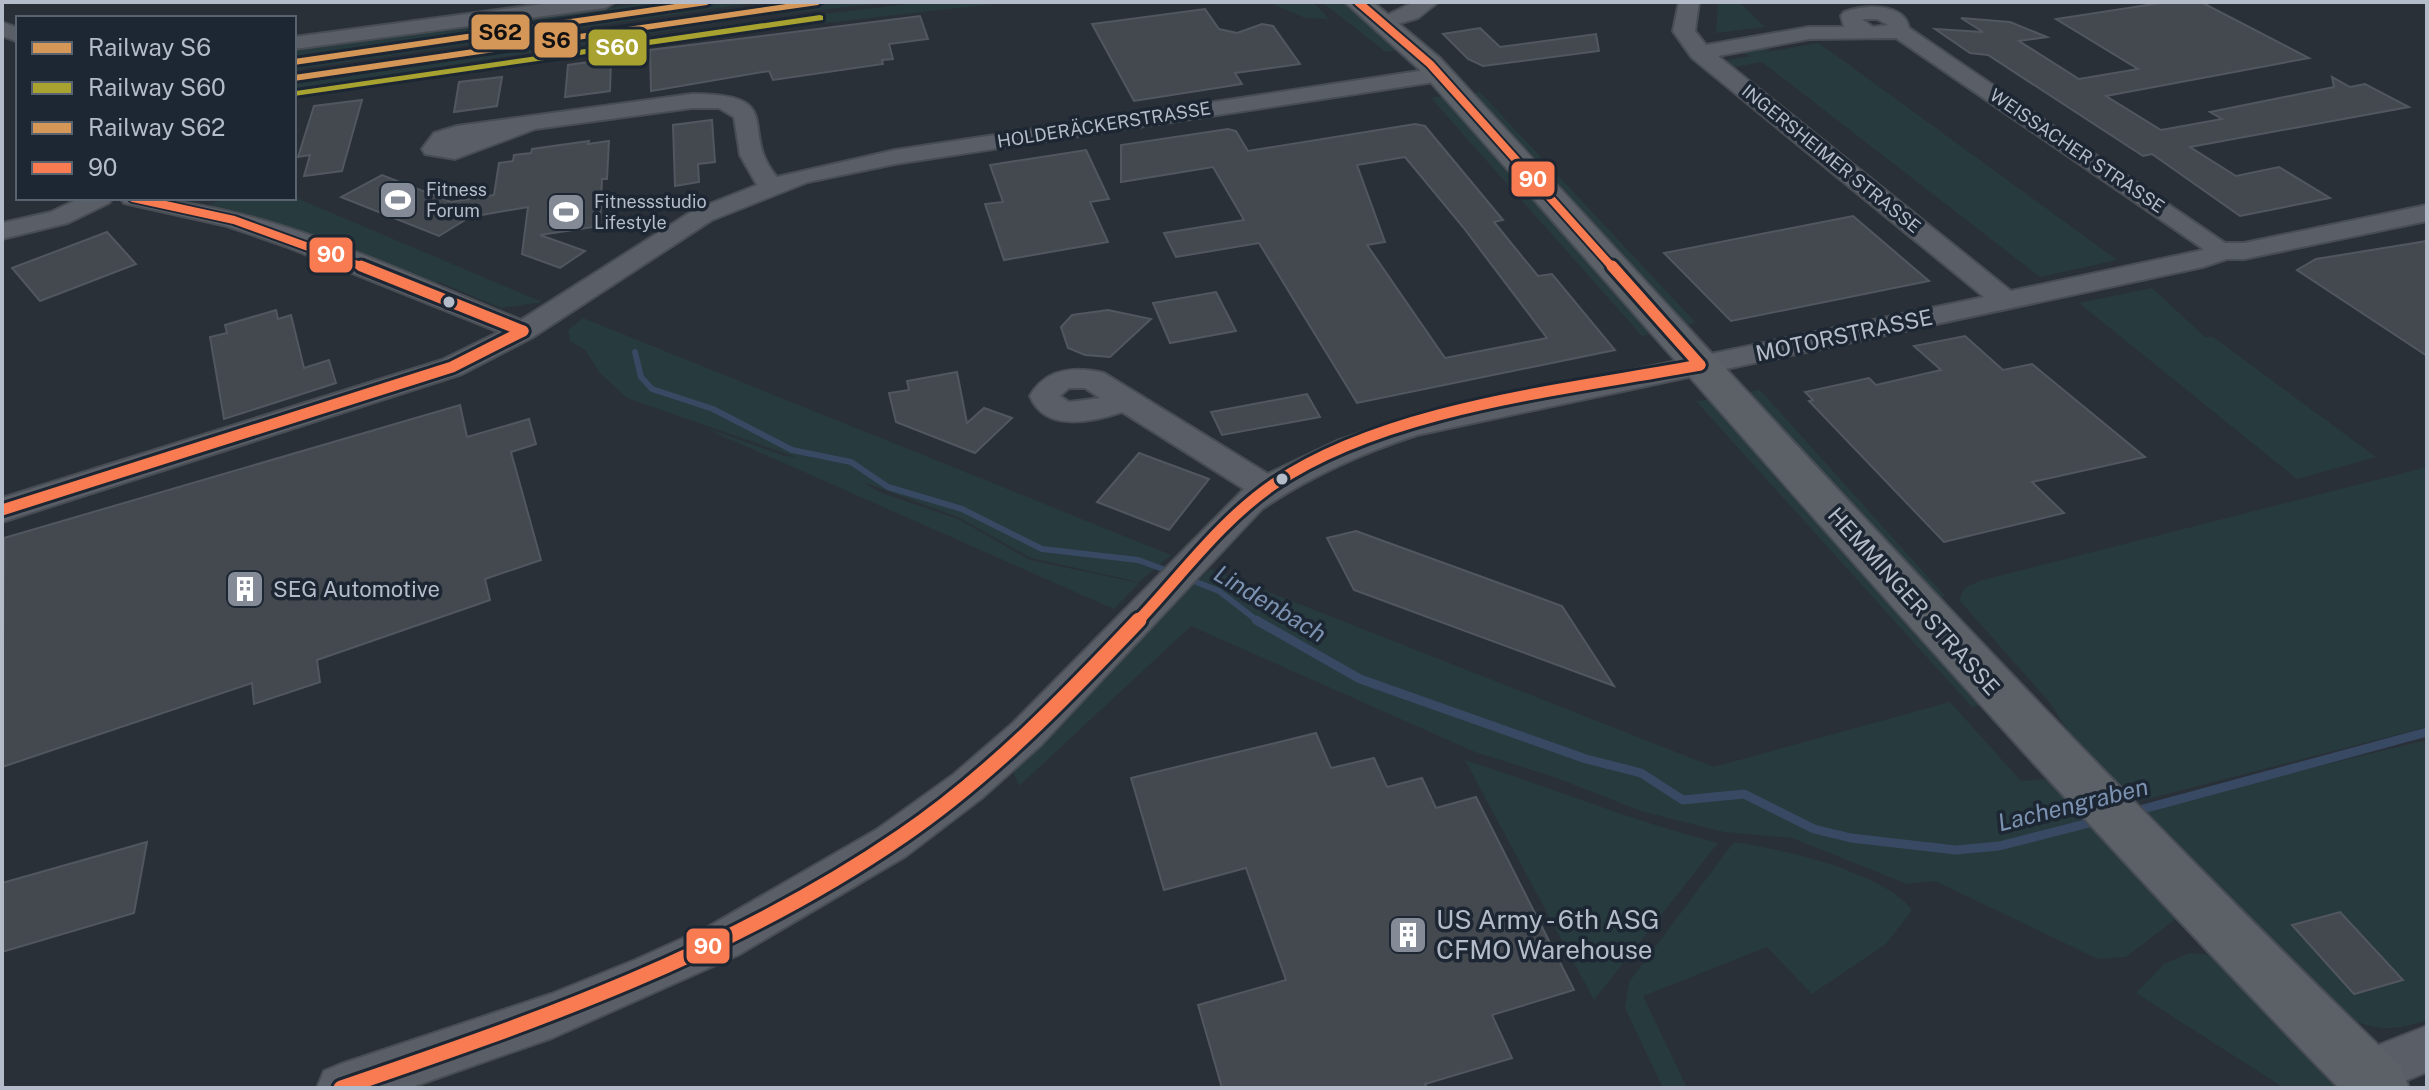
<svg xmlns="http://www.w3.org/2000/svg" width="2429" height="1090" font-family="'Public Sans',sans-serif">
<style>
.green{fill:#273a3e}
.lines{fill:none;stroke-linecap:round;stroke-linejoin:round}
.stream-far1{stroke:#384963;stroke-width:6}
.stream{stroke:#384963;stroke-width:9}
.building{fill:#444950;stroke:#52575f;stroke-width:2;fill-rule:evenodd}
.minor-casing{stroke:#484c53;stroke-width:4}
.major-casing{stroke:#484c55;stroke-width:4}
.minor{fill:#5a5e66;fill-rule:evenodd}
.major{fill:#5c6168;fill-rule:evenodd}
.bus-1-far2-casing{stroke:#1d2633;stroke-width:12}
.bus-1-far1-casing{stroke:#1d2633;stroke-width:17}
.bus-1-casing{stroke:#1d2633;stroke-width:21}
.bus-1-far2{stroke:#f87b52;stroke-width:8}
.bus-1-far1{stroke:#f87b52;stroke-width:11}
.bus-1{stroke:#f87b52;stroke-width:15}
.rail-1-casing{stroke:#1d2633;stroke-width:6}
.rail-2-casing{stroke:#1d2633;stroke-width:6}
.rail-3-casing{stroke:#1d2633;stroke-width:6}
.rail-1{fill:#d59757;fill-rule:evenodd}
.rail-2{fill:#a8a331;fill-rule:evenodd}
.rail-3{fill:#d59757;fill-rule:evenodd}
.bus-dot{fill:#b4bcc9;stroke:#1d2633;stroke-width:3}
.labels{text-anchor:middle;stroke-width:7;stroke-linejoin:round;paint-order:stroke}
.far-street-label{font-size:18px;fill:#b4bcc9;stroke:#1d2633}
.far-poi-label{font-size:18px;fill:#b4bcc9;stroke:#1d2633;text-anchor:start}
.street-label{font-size:22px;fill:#b4bcc9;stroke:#1d2633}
.poi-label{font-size:22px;fill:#b4bcc9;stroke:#1d2633;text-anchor:start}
.water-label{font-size:24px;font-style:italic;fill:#7c92b1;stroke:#1d2633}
.near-poi-label{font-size:26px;fill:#b4bcc9;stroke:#1d2633;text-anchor:start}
.line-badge{stroke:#1d2633;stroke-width:3}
.badge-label{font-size:22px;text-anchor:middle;font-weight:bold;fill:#fff}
.pale-badge-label{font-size:22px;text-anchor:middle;font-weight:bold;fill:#111}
</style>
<rect width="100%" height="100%" fill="#2a3038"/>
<!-- green -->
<g class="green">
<path d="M652 2H761L294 70V50Z"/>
<path d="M837 2H891L749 18 294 90V80L319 76Z"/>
<path d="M925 2H1011L755 31V22Z"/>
<path d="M1268 2H1313L1329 19 1305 18Z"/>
<path d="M1322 2H1344L1400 49 1386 52Z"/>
<path d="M1722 2H1739L1765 27 1716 33 1718 3Z"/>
<path d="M747 22 748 32 294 99V93Z"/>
<path d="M1818 43 1841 59 2117 260 2040 277 1762 62 1729 68 1724 61 1752 56 1737 52 1762 47 1771 50 1762 53Z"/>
<path d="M1480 92 1695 322 1685 326 1470 94Z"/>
<path d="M1444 96 1657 333 1642 336 1431 98Z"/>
<path d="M294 197 542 302 501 308 439 282 434 285 208 206 222 198Z"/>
<path d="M2152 288 2205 337H2213L2376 457 2297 479 2079 303Z"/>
<path d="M583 318 1171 555 1139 582 1031 558 960 518 863 482 879 492 958 519 1030 560 1139 583 1114 609 700 426 785 456 796 457 627 398 600 373 585 350 570 341 568 330Z"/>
<path d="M1760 390 1945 596 1932 600 1747 392Z"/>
<path d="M1713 399 1989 703 1972 707 1696 401Z"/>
<path d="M2427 467V727L2132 803 2078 747 2050 703 1960 601C1961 587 1970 585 1983 580Z"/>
<path d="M1210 569 1714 767 1950 702 2021 781 2049 779 2178 917 2126 957 2098 959 1935 881 1907 884 1792 838 1724 832 1641 811 1554 777 1475 752 1191 626 1019 786 1010 764Z"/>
<path d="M2422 741 2427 746V1020C2390 1032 2376 1031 2341 1015L2139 810Z"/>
<path d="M1465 760C1550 787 1632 821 1718 843L1594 1000Z"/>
<path d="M1734 842C1781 849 1884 872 1912 910L1886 944 1812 994 1767 947 1643 996 1687 1088H1663L1625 1008 1629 982Z"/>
<path d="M2190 953 2214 955 2345 1088H2284L2136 993 2164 964Z"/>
</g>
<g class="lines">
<!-- stream-far1 -->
<g class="stream-far1">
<path d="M635 352 641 377 652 389 713 409 792 450 851 462 888 487 962 509 1042 549 1138 560 1171 572"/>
<path d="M1186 578 1219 591 1259 622"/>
</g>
<!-- stream -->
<g class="stream">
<path d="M1256 620 1360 679 1586 759 1641 773 1683 800 1744 794 1814 829 1851 838 1956 850 1999 846 2097 821"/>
<path d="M2136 811 2427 732"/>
</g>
</g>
<!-- building -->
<g class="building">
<path d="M2167 2H2201L2309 58 2106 96 2161 130 2222 119 2210 112 2334 87 2332 77 2350 87 2365 84 2409 107 2190 147 2236 176 2279 167 2330 198 2240 216 2152 154 2143 156 1988 55 1970 53 1935 29 1983 32 1961 18 2010 22 2047 37 2019 41 2079 79 2138 69 2056 19Z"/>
<path d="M1205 9 1219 29 1237 33 1262 24 1273 26 1300 64 1235 73 1242 84 1134 101 1092 24Z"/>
<path d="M920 16 928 39 889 44 893 59 882 60 883 64 773 80 769 71 651 91 650 50Z"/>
<path d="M1480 28 1500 47 1596 34 1599 51 1483 66 1468 59 1443 34Z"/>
<path d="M611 59 610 91 565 97 568 65Z"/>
<path d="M502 77 497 106 454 112 459 82Z"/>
<path d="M362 100 342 171 304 176 310 155 298 157 314 106Z"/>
<path d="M712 120 715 162 698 164 699 182 675 186 673 125Z"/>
<path d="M1415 124 1425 126 1503 220 1494 222 1538 276 1552 274 1615 350 1357 403 1259 243 1176 257 1164 233 1244 220 1213 167 1121 182V145L1228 129 1236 131 1248 151ZM1405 157 1463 227 1547 338 1445 358 1367 245 1385 242 1357 165Z"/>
<path d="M589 141 588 144 609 141 607 179H602L600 226 540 235 585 251 560 268 522 254 528 207 470 217 439 236 341 197 382 175 451 202 494 195 499 163 513 161 514 155 531 153 532 149Z"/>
<path d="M1086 150 1109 199 1090 202 1108 242 1004 260 985 204 1003 202 990 165Z"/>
<path d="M1853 216 1929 281 1731 321 1664 253Z"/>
<path d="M107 232 136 264 40 301 12 268Z"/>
<path d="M2427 241V356L2297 270 2316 259Z"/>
<path d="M1216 292 1236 331 1170 343 1153 303Z"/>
<path d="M276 310 278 319 291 315 304 368 329 360 336 383 224 419 210 337 227 333 225 325Z"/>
<path d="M1108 310 1151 319 1110 357 1085 355 1068 348 1061 327 1072 315Z"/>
<path d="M1965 336 2003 370 2032 364 2145 457 2032 482 2064 513 1944 542 1809 401 1813 400 1805 392 1869 378 1876 385 1941 370 1914 346Z"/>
<path d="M957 372 967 423 984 408 1012 418 975 453 896 422 889 393 909 390 907 381Z"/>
<path d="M1307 394 1320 417 1222 435 1211 412Z"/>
<path d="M460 405 467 437 529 419 536 444 511 452 541 560 485 579 490 600 317 660 320 682 254 704 252 683 2 767 4 538Z"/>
<path d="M1139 453 1209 479 1169 530 1097 502Z"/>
<path d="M1356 531 1562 606 1614 686 1354 590 1327 538Z"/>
<path d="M1316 733 1331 768 1374 758 1387 787 1422 778 1436 808 1476 797 1574 990 1492 1015 1512 1058 1425 1084 1427 1088H1222L1198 1005 1286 980 1246 868 1164 890 1131 778Z"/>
<path d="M147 842 134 913 2 952V883Z"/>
<path d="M2340 912 2403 980 2354 994 2292 925Z"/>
</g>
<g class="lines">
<defs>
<g id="minor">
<path d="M558 2H615L605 8 294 49V37Z"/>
<path d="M1414 2H1438L1418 18 1384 28 1373 22Z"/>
<path d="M1679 2H1699L1695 31 1706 45 1809 27H1844L1841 16 1844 12C1864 5 1904 2 1909 28L2225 243H2244L2427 205V221L2244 259H2227L2203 267 1417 435C1362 453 1310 476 1262 509L1041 745 982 798 906 856 738 955 552 1038 409 1088H317L324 1071 341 1064 551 994 635 960 708 927 876 830 954 774 1013 723 1244 489 1122 412C1092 422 1045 433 1030 396 1046 368 1074 366 1104 373L1268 474 1337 441 1412 416 1984 297 1692 58 1673 31ZM1862 19H1877L1888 25 1873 27ZM1896 38 2202 248 2203 250 2011 291 1718 56 1809 39ZM1069 388H1085L1100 398 1069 402 1060 396Z"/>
<path d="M2 22 18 28V42L2 36Z"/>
<path d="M1439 68 1447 70 1450 75 1447 80 895 164 808 182 712 220 533 337 462 374 2 522V498L442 360 499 332 285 246 227 226 124 203 120 198C257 198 395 270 521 320L694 210 757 185 740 155 734 117 719 108H692L535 129 455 159 425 154 422 149 434 133 457 126 692 94C790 94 737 131 777 177L895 150Z"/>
<path d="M80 198H113L109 203 68 223 2 239V223L51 212Z"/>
<path d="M2427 1026V1072L2388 1088H2347L2341 1074 2348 1057Z"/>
</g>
<path id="major" d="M1345 2H1373L1440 58C1755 400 2066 745 2401 1067L2409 1088H2339C2020 761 1723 413 1420 70Z"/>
</defs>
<!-- minor casing -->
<use href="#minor" class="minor-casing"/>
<!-- major casing -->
<use href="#major" class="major-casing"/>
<!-- minor -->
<use href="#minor" class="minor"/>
<!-- major -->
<use href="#major" class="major"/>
<defs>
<g id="bus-1-far2">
<path d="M1358 2 1430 64 1613 268"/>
<path d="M133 198 234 220 366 268"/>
</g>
<g id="bus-1-far1">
<path d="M361 266 523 331"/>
<path d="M1612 266 1700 365"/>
<path d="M2 510 452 367 523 331"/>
<path d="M1137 622C1181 576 1220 521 1274 484 1388 407 1567 390 1700 365"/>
</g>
<path id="bus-1" d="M341 1088C535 1022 732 953 902 836 990 776 1066 697 1139 620"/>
</defs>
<!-- bus-1-far2 casing -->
<use href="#bus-1-far2" class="bus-1-far2-casing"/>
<!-- bus-1-far1 casing -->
<use href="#bus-1-far1" class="bus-1-far1-casing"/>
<!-- bus-1 casing -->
<use href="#bus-1" class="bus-1-casing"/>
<!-- bus-1-far2 -->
<use href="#bus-1-far2" class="bus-1-far2"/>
<!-- bus-1-far1 -->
<use href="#bus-1-far1" class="bus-1-far1"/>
<!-- bus-1 -->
<use href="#bus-1" class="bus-1"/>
<defs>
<path id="rail-1" d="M800 2H822L818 5 294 81V75Z"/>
<path id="rail-2" d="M820 15 823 16V20L294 96 296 91Z"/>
<path id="rail-3" d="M689 2H711L707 5 294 65V59Z"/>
</defs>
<!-- rail-1 casing -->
<use href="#rail-1" class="rail-1-casing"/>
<!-- rail-2 casing -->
<use href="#rail-2" class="rail-2-casing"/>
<!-- rail-3 casing -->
<use href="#rail-3" class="rail-3-casing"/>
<!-- rail-1 -->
<use href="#rail-1" class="rail-1"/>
<!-- rail-2 -->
<use href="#rail-2" class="rail-2"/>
<!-- rail-3 -->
<use href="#rail-3" class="rail-3"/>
</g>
<!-- icons -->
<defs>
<symbol id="stadium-square" viewBox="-11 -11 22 22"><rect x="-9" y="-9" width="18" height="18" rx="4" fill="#848b96" stroke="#1d2633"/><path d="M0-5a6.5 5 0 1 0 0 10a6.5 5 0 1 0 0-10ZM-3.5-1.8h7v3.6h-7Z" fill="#fff"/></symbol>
<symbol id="building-square" viewBox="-11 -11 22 22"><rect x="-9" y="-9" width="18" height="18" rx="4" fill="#848b96" stroke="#1d2633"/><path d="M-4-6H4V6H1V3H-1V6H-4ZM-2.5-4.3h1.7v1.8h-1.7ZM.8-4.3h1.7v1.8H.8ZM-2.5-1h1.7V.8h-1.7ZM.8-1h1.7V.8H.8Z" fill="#fff"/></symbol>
</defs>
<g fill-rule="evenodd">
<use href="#stadium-square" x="376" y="178" width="44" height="44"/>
<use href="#stadium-square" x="544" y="190" width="44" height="44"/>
<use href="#building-square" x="223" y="567" width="44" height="44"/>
<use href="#building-square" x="1386" y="913" width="44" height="44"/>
</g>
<!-- markers -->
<g class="bus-dot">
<circle cx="449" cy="302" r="7"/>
<circle cx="1282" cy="479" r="7"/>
</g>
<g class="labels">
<!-- far-street labels -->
<g class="far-street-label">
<text transform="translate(1104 125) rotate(-9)" y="6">HOLDERÄCKERSTRASSE</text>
<text transform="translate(2077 151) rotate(34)" y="6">WEISSACHER STRASSE</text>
<text transform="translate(1831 159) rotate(39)" y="6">INGERSHEIMER STRASSE</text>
</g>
<!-- far-poi labels -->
<g class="far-poi-label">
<text x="426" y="196">Fitness<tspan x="426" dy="21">Forum</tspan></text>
<text x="594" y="208">Fitnessstudio<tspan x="594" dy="21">Lifestyle</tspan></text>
</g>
<!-- street labels -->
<g class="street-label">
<text transform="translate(1844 335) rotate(-12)" y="8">MOTORSTRASSE</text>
<text transform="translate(1914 601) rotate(48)" y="8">HEMMINGER STRASSE</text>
</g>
<!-- poi labels -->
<g class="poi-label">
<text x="273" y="597">SEG Automotive</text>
</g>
<!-- water labels -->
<g class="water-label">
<text transform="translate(1270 604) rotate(31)" y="8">Lindenbach</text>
<text transform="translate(2073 805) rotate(-14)" y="8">Lachengraben</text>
</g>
<!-- near-poi labels -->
<g class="near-poi-label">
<text x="1436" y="929">US Army - 6th ASG<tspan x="1436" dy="30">CFMO Warehouse</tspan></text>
</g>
</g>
<g class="line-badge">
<rect x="470" y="13" width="61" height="38" rx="8" fill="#d59757"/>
<rect x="533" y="21" width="46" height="38" rx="8" fill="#d59757"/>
<rect x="587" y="28" width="61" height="39" rx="8" fill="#a8a331"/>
<rect x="1510" y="160" width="46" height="38" rx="8" fill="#f87b52"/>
<rect x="308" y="236" width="46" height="38" rx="8" fill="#f87b52"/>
<rect x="685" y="927" width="46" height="38" rx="8" fill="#f87b52"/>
</g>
<g class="badge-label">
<text x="617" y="55">S60</text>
<text x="1533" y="187">90</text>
<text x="331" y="262">90</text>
<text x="708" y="954">90</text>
</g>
<g class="pale-badge-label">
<text x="500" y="40">S62</text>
<text x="556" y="48">S6</text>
</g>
<!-- border -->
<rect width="2429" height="1090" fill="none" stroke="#b4bcc9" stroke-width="8"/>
<!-- legend -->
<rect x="16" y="16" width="280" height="184" fill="#1d2633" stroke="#59626f" stroke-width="2"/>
<rect x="32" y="42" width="40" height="12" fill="#d59757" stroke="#59626f" stroke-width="2"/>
<text x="88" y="56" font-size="24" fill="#b4bcc9">Railway S6</text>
<rect x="32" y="82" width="40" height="12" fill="#a8a331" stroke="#59626f" stroke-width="2"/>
<text x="88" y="96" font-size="24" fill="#b4bcc9">Railway S60</text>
<rect x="32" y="122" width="40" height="12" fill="#d59757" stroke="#59626f" stroke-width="2"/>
<text x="88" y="136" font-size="24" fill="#b4bcc9">Railway S62</text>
<rect x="32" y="162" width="40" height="12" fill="#f87b52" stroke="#59626f" stroke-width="2"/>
<text x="88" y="176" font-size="24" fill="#b4bcc9">90</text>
</svg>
